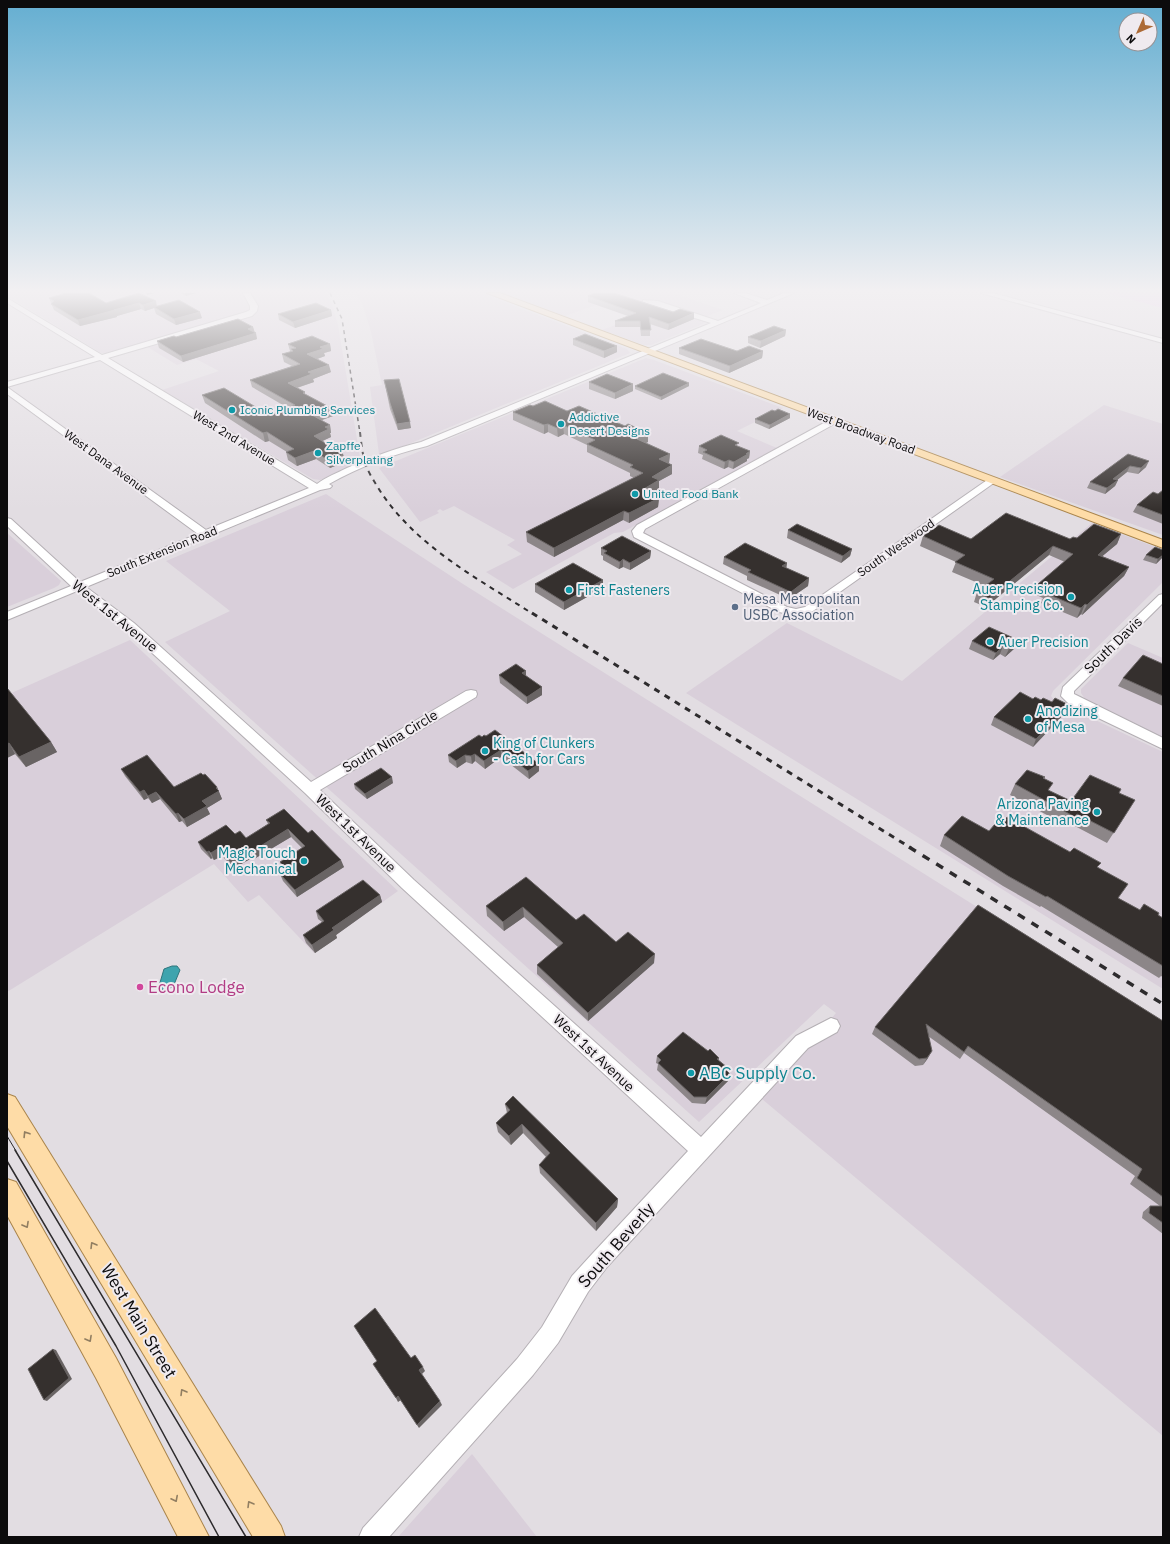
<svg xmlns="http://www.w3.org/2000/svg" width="1170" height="1544" font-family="'IBM Plex Sans',sans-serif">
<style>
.built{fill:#d9cfda}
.green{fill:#ebbeed}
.water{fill:#3ea4ae;stroke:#2f767d}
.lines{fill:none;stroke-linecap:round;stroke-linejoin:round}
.minor-casing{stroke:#b4afb4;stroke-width:2}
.major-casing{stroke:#a9844b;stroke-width:2}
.minor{fill:#fff;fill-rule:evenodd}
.major{fill:#fedca7;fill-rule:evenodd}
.tram-far1{stroke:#2d2b2d;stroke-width:1}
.tram{stroke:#2d2b2d;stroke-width:1.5}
.rail-far3{stroke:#2d2b2d;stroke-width:1.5;stroke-dasharray:4 4;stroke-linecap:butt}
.rail-far2{stroke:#2d2b2d;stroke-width:2;stroke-dasharray:5 5;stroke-linecap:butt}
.rail-far1{stroke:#2d2b2d;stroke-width:3;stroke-dasharray:6 6;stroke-linecap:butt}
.rail{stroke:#2d2b2d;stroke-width:3.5;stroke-dasharray:8 8;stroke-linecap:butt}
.wall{fill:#8c8688}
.shaded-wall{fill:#696464}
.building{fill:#35302e;stroke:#696464}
.oneway{stroke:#917e61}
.culture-dot{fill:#0f9aa8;stroke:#efeaef;stroke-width:1.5}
.service-dot{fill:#5c6f8a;stroke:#efeaef;stroke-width:1.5}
.hotel-dot{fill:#d1479c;stroke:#efeaef;stroke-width:1.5}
.labels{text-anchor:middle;stroke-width:4;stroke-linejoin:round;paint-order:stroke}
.far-culture-label{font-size:12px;fill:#0d838f;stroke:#efeaef;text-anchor:start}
.far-street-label{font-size:12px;fill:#0c0b0c;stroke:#efeaef}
.culture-label{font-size:14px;fill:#0d838f;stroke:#efeaef;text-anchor:start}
.service-label{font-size:14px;fill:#4e5e75;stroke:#efeaef;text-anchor:start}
.street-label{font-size:14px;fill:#0c0b0c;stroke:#efeaef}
.near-hotel-label{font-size:17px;fill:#b23c85;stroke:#efeaef;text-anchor:start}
.near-culture-label{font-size:17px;fill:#0d838f;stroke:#efeaef;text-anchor:start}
.near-street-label{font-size:17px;fill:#0c0b0c;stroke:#efeaef}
</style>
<rect width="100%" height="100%" fill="#e2dde2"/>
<!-- built -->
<g class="built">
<path d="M7 293H325L332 304 338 325 361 463 320 480 313 479 162 390 219 371 196 359 177 365 141 343 106 353H101L7 296Z"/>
<path d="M355 293H480L627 349 630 353 382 455 379 454 370 387 382 385 371 332 362 303Z"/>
<path d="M503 293H673L723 310 700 319 705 322 703 324 651 345H644L602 330 633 318 596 305 565 316Z"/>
<path d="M646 358 654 360 783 408 737 431 777 448 623 532 614 533 513 589 486 572 522 554 507 545 515 540 454 506 443 511 440 509 437 511 439 513 420 522 379 468Z"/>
<path d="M1104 405 1163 424V535L1000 477Z"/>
<path d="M326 494 463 584 1163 1024V1436L762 1099 836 1013 824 1004 699 1122 165 642 230 611 166 561Z"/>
<path d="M1092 523 1163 550V582L1053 691 1051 696 1055 701 1163 752V989L686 693 787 623 902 681Z"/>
<path d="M7 533 61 581 59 585 54 588 7 607Z"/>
<path d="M130 640 398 891 335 936 337 938 314 953 259 895 248 902 214 864 7 992V695Z"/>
<path d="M1128 643 1163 658V738L1087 702 1081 693V689Z"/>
<path d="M472 1454 537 1537H398Z"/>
</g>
<!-- green -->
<path class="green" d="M1105 293H1163V308Z"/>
<!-- water -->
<path class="water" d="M172 966H177L180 970 173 987 163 990 159 986 164 969Z"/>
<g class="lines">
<defs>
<g id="minor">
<path d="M243 293H250L258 306 257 311 252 316 108 358 317 484C326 477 337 473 347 468 371 458 395 448 421 442L711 323 643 302V300L658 301 718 321 761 303 734 293H745L767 300 784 293H794L427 446C394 454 359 467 329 484L332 486 330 488 320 490 86 587 134 623 311 782 466 691 471 690 476 691 477 694 476 697 320 790 414 880 701 1137 796 1036 831 1018 837 1020 840 1026 837 1032 808 1048 607 1267 588 1292 558 1343 533 1375 389 1537H359L363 1528 517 1359 542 1327 572 1276 593 1253 688 1151 402 888 305 793 126 629 77 591 7 620V612L71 586 7 526V518L11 519 80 582 198 534 7 394V387L206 530 309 488 100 360 7 387V382L95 357 7 303V298L102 355 246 312 250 310V306Z"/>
<path d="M981 293H993L1163 339V343Z"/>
<path d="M833 418 836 419 837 421 836 423 645 529 643 533 787 607 796 609 805 607 990 478H996L998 480 813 611 797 616 779 612 634 537 632 531 637 525Z"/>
<path d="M1163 594V603L1074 691V694L1163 738V749L1069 704 1061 696 1063 687 1159 595Z"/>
</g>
<g id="major">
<path d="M487 293H500L1163 540V548Z"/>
<path d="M7 1094 15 1097 281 1526 285 1537H253L7 1126Z"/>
<path d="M7 1179 16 1182 116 1358 209 1537H178L96 1378 7 1215Z"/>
</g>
</defs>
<!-- minor casing -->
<use href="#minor" class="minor-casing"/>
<!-- major casing -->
<use href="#major" class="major-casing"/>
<!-- minor -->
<use href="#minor" class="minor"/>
<!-- major -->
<use href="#major" class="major"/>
<!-- tram-far1 -->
<path class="tram-far1" d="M7 1136 16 1151"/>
<!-- tram -->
<g class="tram">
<path d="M15 1150 246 1537"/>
<path d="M7 1161 116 1346 219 1537"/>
</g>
<!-- rail-far3 -->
<path class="rail-far3" d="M330 293 342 319 360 433"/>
<!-- rail-far2 -->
<path class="rail-far2" d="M360 432C361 441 362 450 364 459 366 468 372 478 377 486 413 545 477 578 533 614"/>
<!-- rail-far1 -->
<path class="rail-far1" d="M532 613 911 848"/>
<!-- rail -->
<path class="rail" d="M909 847 1163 1004"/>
</g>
<!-- wall -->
<g class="wall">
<path d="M138 293 157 306 202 318 176 325 156 314 154 308 145 311 141 309 117 316V317L80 326 54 310 49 298 106 303Z"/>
<path d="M181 293H196L186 296Z"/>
<path d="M588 296 694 319 668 330 650 324V336H641L640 327H615V321L628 316 588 302Z"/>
<path d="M331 310 332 316 295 328 279 320 278 314Z"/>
<path d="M253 327 257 339 183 362 159 348 157 341 176 337Z"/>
<path d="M786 330 785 336 760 348 748 343V337Z"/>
<path d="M573 339 617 352 604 358 573 345Z"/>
<path d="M288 344H330L331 351 324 353 325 356 317 359 331 372 313 379 314 382 297 388 305 392V394L331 408 333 416 321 420 330 425 331 433H330L331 437 322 441 343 454 345 462 330 468 316 459 297 466 288 460 286 452H287L269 441 265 442 205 403 202 395 269 415 288 408 252 387 250 380 292 366 284 362 282 354 290 352V351Z"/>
<path d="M679 348 737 351H763L762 358 729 373 679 354Z"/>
<path d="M384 380 411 428 398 430 390 409Z"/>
<path d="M589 382 633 391 615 399 589 389Z"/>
<path d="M689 383V386L661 400 635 389V386Z"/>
<path d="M533 406 567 411 648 442 646 443 670 454 669 463H668L672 465V474L659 481V489L650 494 659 498 658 507 629 523 623 520 554 557 527 542 526 532 634 478 630 476V473L587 452V445L564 434 558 437 548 432 544 434 513 420V412Z"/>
<path d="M775 411 790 414V418L769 429 755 423V419Z"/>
<path d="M699 446 739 447 750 451 749 458 747 459V461L733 469 728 467 724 469 702 459 703 455 698 453Z"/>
<path d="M1128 454 1146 467 1138 474 1127 472 1117 480H1118L1115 486 1105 494 1087 488 1090 482Z"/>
<path d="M1163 490V524L1133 512 1137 505 1158 494Z"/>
<path d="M788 530 852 549 850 556 841 563 787 538Z"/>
<path d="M1121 534 1117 544 1102 556 1129 567 1124 576 1082 615 1081 614 1077 618 1041 603 1043 598 1034 594 1038 584 1065 562 1049 555 986 607 974 602 977 592 985 586 952 572 956 562 920 546 923 536 971 539H1070Z"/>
<path d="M601 548 651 551 650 558 630 570 623 567 619 569 603 560V556L601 555Z"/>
<path d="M1146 555 1163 557 1156 564 1143 560Z"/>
<path d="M724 557 787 563 786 568 809 578 808 586 789 599 747 580V576L723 564Z"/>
<path d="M603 580V588L564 610 535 592V584Z"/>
<path d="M972 641 1015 648 1005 657 1000 654 993 660 969 649Z"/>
<path d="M1163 664V706L1118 686 1123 678Z"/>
<path d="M499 675 526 676 542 687V695L527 704 500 683Z"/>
<path d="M7 688 51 742 57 752 26 767 15 754 7 758Z"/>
<path d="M1033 699 1065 713 1033 747 991 725 994 717Z"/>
<path d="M482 737 539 764V771L529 779 501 757 485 769 475 761 472 764 466 762 457 768 449 762 448 755Z"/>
<path d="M121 769 174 787 203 775 217 787 222 799 207 808 210 814 187 827 182 821 179 822 160 799 152 803 148 798 144 800 125 776Z"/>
<path d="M1044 779 1049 791 1071 801 1119 793 1135 800 1107 843 1071 824 1069 827 1010 795 1015 784Z"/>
<path d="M393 783 367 799 355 789 354 784Z"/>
<path d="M284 809 344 867 297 897 283 881 280 874 284 871 282 869 280 862 302 848 291 837 254 859 252 858 234 868 222 856 214 860 212 858 211 859 201 849 198 842 235 834 246 838 268 824 266 820Z"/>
<path d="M999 826 1098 867 1118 898 1140 910 1144 904 1158 915 1163 918V977L1161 976 1159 978 1041 906 1040 907 1003 886 940 846 944 835 989 831Z"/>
<path d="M526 877 576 920 616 942 654 963 588 1021 537 974V965L558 947 524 917 504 931 487 916 486 906Z"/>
<path d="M380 895 382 902 336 935 337 938 315 953 306 943 303 935 322 922 318 919 316 911Z"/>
<path d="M978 905 1163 1021V1234L1142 1218 1143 1212 1150 1206H1160L1130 1184 1135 1176 964 1053 960 1059 928 1036V1058L923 1065 915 1066 872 1034 875 1027Z"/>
<path d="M708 1051 719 1058V1061L727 1071 730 1074 728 1081 705 1104 692 1103 657 1070 658 1064 656 1063 657 1056Z"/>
<path d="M505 1104 618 1199 617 1207 596 1231 540 1173 539 1165 546 1157 523 1133 511 1145 498 1132 496 1123 507 1113Z"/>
</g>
<!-- shaded-wall -->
<g class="shaded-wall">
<path d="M146 293H154L147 295Z"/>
<path d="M185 293H196L186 296Z"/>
<path d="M156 301 157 307 145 311 143 305Z"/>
<path d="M139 303 141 309 117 316V317L80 326 78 320Z"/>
<path d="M331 310 332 316 295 328 293 322Z"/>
<path d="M200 312 202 318 176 325 174 319Z"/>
<path d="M694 313V319L668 330 669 324Z"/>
<path d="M253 327 255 334 256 333 257 339 183 362 181 356Z"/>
<path d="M786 330 785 336 760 348 761 341Z"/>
<path d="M330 344 331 351 324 353 325 356 309 362 307 354 320 347Z"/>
<path d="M617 346V352L604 358V351Z"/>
<path d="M763 351 762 358 729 373 730 366Z"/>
<path d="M329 365 331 372 313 379 314 382 290 390 288 383 308 372Z"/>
<path d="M689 383V386L661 400V397Z"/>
<path d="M633 384V391L615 399V393Z"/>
<path d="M331 408 333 416 314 423 312 415Z"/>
<path d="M790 414V418L769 429 770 425Z"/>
<path d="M410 422 411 428 398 430 397 424Z"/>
<path d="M548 424V432L544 434V425Z"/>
<path d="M330 425 331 433H330L331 437 316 444 314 436 325 427Z"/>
<path d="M563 425 564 434 558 437 557 428Z"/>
<path d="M267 432 269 441 265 442 263 433Z"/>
<path d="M648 433V442L636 447 637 439Z"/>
<path d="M314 451 316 459 297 466 295 458Z"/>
<path d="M750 451 749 458 747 459V461L733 469 734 462Z"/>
<path d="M343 454 345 462 330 468 328 460Z"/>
<path d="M670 454 669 463 659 468V459Z"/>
<path d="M729 460 728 467 724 469 725 462Z"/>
<path d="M1149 461 1146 467 1138 474 1141 468Z"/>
<path d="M672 465V474L659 481V489L641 499 642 490 652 477Z"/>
<path d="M1130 466 1127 472 1111 485 1113 479Z"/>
<path d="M1118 480 1115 486 1105 494 1107 488Z"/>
<path d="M659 498 658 507 629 523V513Z"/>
<path d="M624 511 623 520 554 557V548Z"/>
<path d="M1121 534 1117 544 1093 564 1098 555Z"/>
<path d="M1053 546 1049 555 986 607 989 598Z"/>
<path d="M852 549 850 556 841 563 843 556Z"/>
<path d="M651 551 650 558 630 570V563Z"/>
<path d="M1163 555V557L1156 564 1158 559Z"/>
<path d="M623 559V567L619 569 620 562Z"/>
<path d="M787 563 786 570 782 566Z"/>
<path d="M1129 567 1124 576 1082 615 1087 605Z"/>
<path d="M809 578 808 586 789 599 791 592Z"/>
<path d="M603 580V588L564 610V602Z"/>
<path d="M1085 604 1081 614 1077 618 1081 608Z"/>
<path d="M1018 640 1015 648 1005 657 1009 649Z"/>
<path d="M1003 646 1000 654 993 660 996 653Z"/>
<path d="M526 671V679L522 673Z"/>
<path d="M542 687V695L527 704V697Z"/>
<path d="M1069 705 1065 713 1033 747 1036 739Z"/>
<path d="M51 742 57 752 26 767 19 757Z"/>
<path d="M9 743 15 754 7 758V744Z"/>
<path d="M501 750V757L485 769 484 761Z"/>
<path d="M475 754V761L472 764 471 756Z"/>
<path d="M465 755 466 762 457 768 456 761Z"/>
<path d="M539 764V771L529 779 528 771Z"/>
<path d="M392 777 393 783 367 799 365 794Z"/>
<path d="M217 787 222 799 207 808 210 814 187 827 184 819 202 801Z"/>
<path d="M144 790 148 798 144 800 140 792Z"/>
<path d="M156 792 160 799 152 803 148 796Z"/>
<path d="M178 813 182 821 179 822 176 814Z"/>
<path d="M288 829 291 837 254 859 251 852Z"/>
<path d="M219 848 222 856 214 860 211 853Z"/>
<path d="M209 851 212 858 211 859 207 852Z"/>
<path d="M249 851 252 858 234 868 230 861Z"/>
<path d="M341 860 344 867 297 897 295 890Z"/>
<path d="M380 895 382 902 336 935 337 938 315 953 312 945 332 928Z"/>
<path d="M523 907 524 917 504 931 503 922Z"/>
<path d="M655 954 654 963 588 1021V1013Z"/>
<path d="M932 1051 928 1058 923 1065 927 1058Z"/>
<path d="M730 1074 728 1081 705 1104 707 1097Z"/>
<path d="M522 1124 523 1133 511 1145 509 1136Z"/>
<path d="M618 1199 617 1207 596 1231V1223Z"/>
<path d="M53 1349 56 1350 72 1379 47 1401 44 1400Z"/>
<path d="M423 1367 425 1371 422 1374 419 1370Z"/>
<path d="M398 1396 401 1400 398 1402 396 1398Z"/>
<path d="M440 1401 442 1405 419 1428 417 1425Z"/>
</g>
<!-- building -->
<g class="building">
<path d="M66 293H89L106 303 139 293 156 301 143 305 139 303 114 310H115L78 320 51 304 54 301 49 298Z"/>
<path d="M594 293H614L673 312 680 309 694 313 669 324 649 317 651 330H641L640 321H615L636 313 588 296Z"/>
<path d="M179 300 200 312 174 319 154 307Z"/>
<path d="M316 303 331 310 293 322 278 314Z"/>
<path d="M238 319 253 327 248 329 256 333 181 356 157 341 174 336 176 337Z"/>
<path d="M774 326 786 330 761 341 748 337Z"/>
<path d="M585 334 617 346 604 351 573 339Z"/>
<path d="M312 336 330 344 320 347 323 349 307 354 329 365 308 372 312 374 288 383 305 392 303 393 331 408 312 415 330 425 325 427 329 429 314 436 343 454 328 460 314 451 295 458 286 452 294 449 267 432 263 433 202 395 224 388 269 415 295 405 250 380 300 364 282 354 293 351 291 349 296 348 288 344Z"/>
<path d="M701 339 737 351 749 346 763 351 730 366 679 348Z"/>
<path d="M663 373 689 383 661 397 635 386Z"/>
<path d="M607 374 633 384 615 393 589 382Z"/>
<path d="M399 379 410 422 397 424 390 403 384 380Z"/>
<path d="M545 401 567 411 579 406 625 426 628 424 648 433 637 439 670 454 659 459 672 465 652 477 659 480 642 490 659 498 629 513 624 511 554 548 526 532 643 473 630 467 633 465 587 444 595 440 563 425 557 428 548 424 544 425 513 412 530 405 533 406Z"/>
<path d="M778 409 790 414 770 425 755 419 772 410 775 411Z"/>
<path d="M721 435 739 443 735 445 750 451 746 454H748L734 462 729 460 725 462 703 452 707 450 699 446Z"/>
<path d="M1128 454 1149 461 1141 468 1130 466 1113 479 1118 480 1107 488 1090 482Z"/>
<path d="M1163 490V515L1137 505 1153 492 1158 494Z"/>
<path d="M1006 513 1070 539 1073 537 1077 538 1094 524 1121 534 1098 555 1129 567 1087 605 1085 604 1081 608 1045 593 1050 589 1038 584 1073 554 1053 546 989 598 977 592 994 579 955 562 965 555 923 536 939 525 971 539Z"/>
<path d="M797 524 852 549 843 556 788 530Z"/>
<path d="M622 536 651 551 630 563 623 559 620 562 604 553 607 551 601 548Z"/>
<path d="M745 543 787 563 782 566 809 578 791 592 748 572 751 570 724 557Z"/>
<path d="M1155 547 1163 550V555L1158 559 1146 555Z"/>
<path d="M573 563 603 580 564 602 535 584Z"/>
<path d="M989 627 1018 640 1009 649 1003 646 996 653 972 641Z"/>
<path d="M1143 655 1163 664V696L1123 678Z"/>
<path d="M516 664 526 671 522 673 542 687 527 697 499 675Z"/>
<path d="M7 688 51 742 19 757 9 743 7 744Z"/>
<path d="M1020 692 1033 699 1035 697 1041 700 1043 698 1052 702 1055 698 1069 705 1036 739 994 717Z"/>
<path d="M495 730 539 764 528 771 501 750 484 761 475 754 471 756 465 755 456 761 448 755 479 735 482 737 484 735 486 736Z"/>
<path d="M147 755 174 787 201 773 203 775 205 774 217 787 216 788 219 791 202 801 207 806 184 819 178 813 176 814 156 792 148 796 144 790 140 792 121 769Z"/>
<path d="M381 768 392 777 365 794 354 784Z"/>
<path d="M1027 770 1045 777 1043 778 1053 783 1048 790 1071 801 1090 775 1121 789 1119 793 1135 800 1114 833 1077 814 1075 817 1015 784Z"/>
<path d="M284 809 308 833 312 830 341 860 295 890 280 874 287 869 280 862 305 846 288 829 251 852 249 851 230 861 219 848 211 853 209 851 207 852 198 842 226 825 235 834 240 831 246 838 270 823 266 820Z"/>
<path d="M962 816 989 831 995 824 999 826 1007 817 1070 852 1074 848 1101 863 1097 867 1128 884 1118 898 1140 910 1144 904 1159 913 1158 915 1163 918V966L1047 896 1046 897 1008 876 944 835Z"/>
<path d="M526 877 576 920 584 914 616 942 628 932 655 954 588 1013 537 965 563 943 523 907 503 922 486 906Z"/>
<path d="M363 880 380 895 332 928 334 930 312 945 303 935 324 921 316 911Z"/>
<path d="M978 905 1163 1021V1197L1137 1178 1142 1169 968 1046 964 1052 926 1024 932 1051 927 1058 919 1059 875 1027Z"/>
<path d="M683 1032 708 1051 710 1049 719 1058 717 1059 728 1068 726 1070 730 1074 707 1097H694L658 1063 661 1060 657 1056Z"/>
<path d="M513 1096 618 1199 596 1223 539 1165 550 1153 522 1124 509 1136 496 1123 510 1110 505 1104Z"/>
<path d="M1150 1206H1163V1223L1149 1213Z"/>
<path d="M375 1308 411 1358 415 1355 423 1367 419 1370 440 1401 417 1425 398 1396 396 1398 373 1364 377 1361 354 1326Z"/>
<path d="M53 1349 69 1378 44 1400 28 1369Z"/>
</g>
<!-- one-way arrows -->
<defs><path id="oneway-chevron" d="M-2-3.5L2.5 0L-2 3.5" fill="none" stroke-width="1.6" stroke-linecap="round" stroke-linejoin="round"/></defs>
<g class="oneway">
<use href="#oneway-chevron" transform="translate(26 1134) rotate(-122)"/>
<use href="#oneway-chevron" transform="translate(26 1225) rotate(61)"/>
<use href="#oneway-chevron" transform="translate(93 1245) rotate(-121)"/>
<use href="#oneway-chevron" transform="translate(89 1339) rotate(61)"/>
<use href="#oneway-chevron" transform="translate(183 1392) rotate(-121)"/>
<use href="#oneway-chevron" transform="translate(175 1499) rotate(63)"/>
<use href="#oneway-chevron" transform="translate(250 1504) rotate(-121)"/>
</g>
<!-- sky -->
<linearGradient id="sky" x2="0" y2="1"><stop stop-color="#64aed1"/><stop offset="0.57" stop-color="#f2f0f2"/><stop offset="1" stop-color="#f2f0f2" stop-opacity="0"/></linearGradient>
<rect width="1170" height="510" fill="url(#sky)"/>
<!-- markers -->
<g class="culture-dot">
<circle cx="232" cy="410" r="4"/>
<circle cx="561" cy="424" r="4"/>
<circle cx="318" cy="453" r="4"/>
<circle cx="635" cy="494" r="4"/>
<circle cx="569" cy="590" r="4"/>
<circle cx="1071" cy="597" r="4"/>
<circle cx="990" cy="642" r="4"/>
<circle cx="1028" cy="719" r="4"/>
<circle cx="485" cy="751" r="4"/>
<circle cx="1097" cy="812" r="4"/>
<circle cx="304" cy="861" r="4"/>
<circle cx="691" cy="1073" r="4"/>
</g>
<circle class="service-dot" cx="735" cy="607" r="4"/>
<circle class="hotel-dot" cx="140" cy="987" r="4"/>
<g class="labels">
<!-- far-culture labels -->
<g class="far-culture-label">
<text x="240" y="414">Iconic Plumbing Services</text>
<text x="569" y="421">Addictive<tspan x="569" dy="14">Desert Designs</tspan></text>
<text x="326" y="450">Zapffe<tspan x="326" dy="14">Silverplating</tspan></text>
<text x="643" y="498">United Food Bank</text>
</g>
<!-- far-street labels -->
<g class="far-street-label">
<text transform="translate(861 431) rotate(20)" y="4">West Broadway Road</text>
<text transform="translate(234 438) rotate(31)" y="4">West 2nd Avenue</text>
<text transform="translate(106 462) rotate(36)" y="4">West Dana Avenue</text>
<text transform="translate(896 548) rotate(-35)" y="4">South Westwood</text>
<text transform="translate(162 552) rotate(-22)" y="4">South Extension Road</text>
</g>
<!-- culture labels -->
<g class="culture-label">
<text x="1063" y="594" text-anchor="end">Auer Precision<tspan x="1063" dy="16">Stamping Co.</tspan></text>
<text x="577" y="595">First Fasteners</text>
<text x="998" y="647">Auer Precision</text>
<text x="1036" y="716">Anodizing<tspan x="1036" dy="16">of Mesa</tspan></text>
<text x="493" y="748">King of Clunkers<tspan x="493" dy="16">- Cash for Cars</tspan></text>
<text x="1089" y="809" text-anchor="end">Arizona Paving<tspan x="1089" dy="16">&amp; Maintenance</tspan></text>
<text x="296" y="858" text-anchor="end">Magic Touch<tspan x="296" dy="16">Mechanical</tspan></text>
</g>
<!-- service labels -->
<g class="service-label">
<text x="743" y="604">Mesa Metropolitan<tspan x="743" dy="16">USBC Association</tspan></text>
</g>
<!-- street labels -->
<g class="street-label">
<text transform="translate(115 616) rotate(39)" y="5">West 1st Avenue</text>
<text transform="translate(1113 645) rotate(-44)" y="5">South Davis</text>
<text transform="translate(390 741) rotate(-31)" y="5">South Nina Circle</text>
<text transform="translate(356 833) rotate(44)" y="5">West 1st Avenue</text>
<text transform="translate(594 1053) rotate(43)" y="5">West 1st Avenue</text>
</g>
<!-- near-hotel labels -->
<g class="near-hotel-label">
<text x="148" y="993">Econo Lodge</text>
</g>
<!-- near-culture labels -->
<g class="near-culture-label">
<text x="699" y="1079">ABC Supply Co.</text>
</g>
<!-- near-street labels -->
<g class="near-street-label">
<text transform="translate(616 1245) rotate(-49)" y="6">South Beverly</text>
<text transform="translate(139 1321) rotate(59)" y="6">West Main Street</text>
</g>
</g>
<!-- border -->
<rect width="1170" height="1544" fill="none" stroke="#0c0b0c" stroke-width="16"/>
<!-- north arrow -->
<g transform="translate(1138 32) rotate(225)"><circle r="19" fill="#efeaef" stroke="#949194"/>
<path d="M0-3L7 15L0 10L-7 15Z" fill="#ac6a36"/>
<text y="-6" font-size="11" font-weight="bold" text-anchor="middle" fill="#0c0b0c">N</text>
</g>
</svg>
